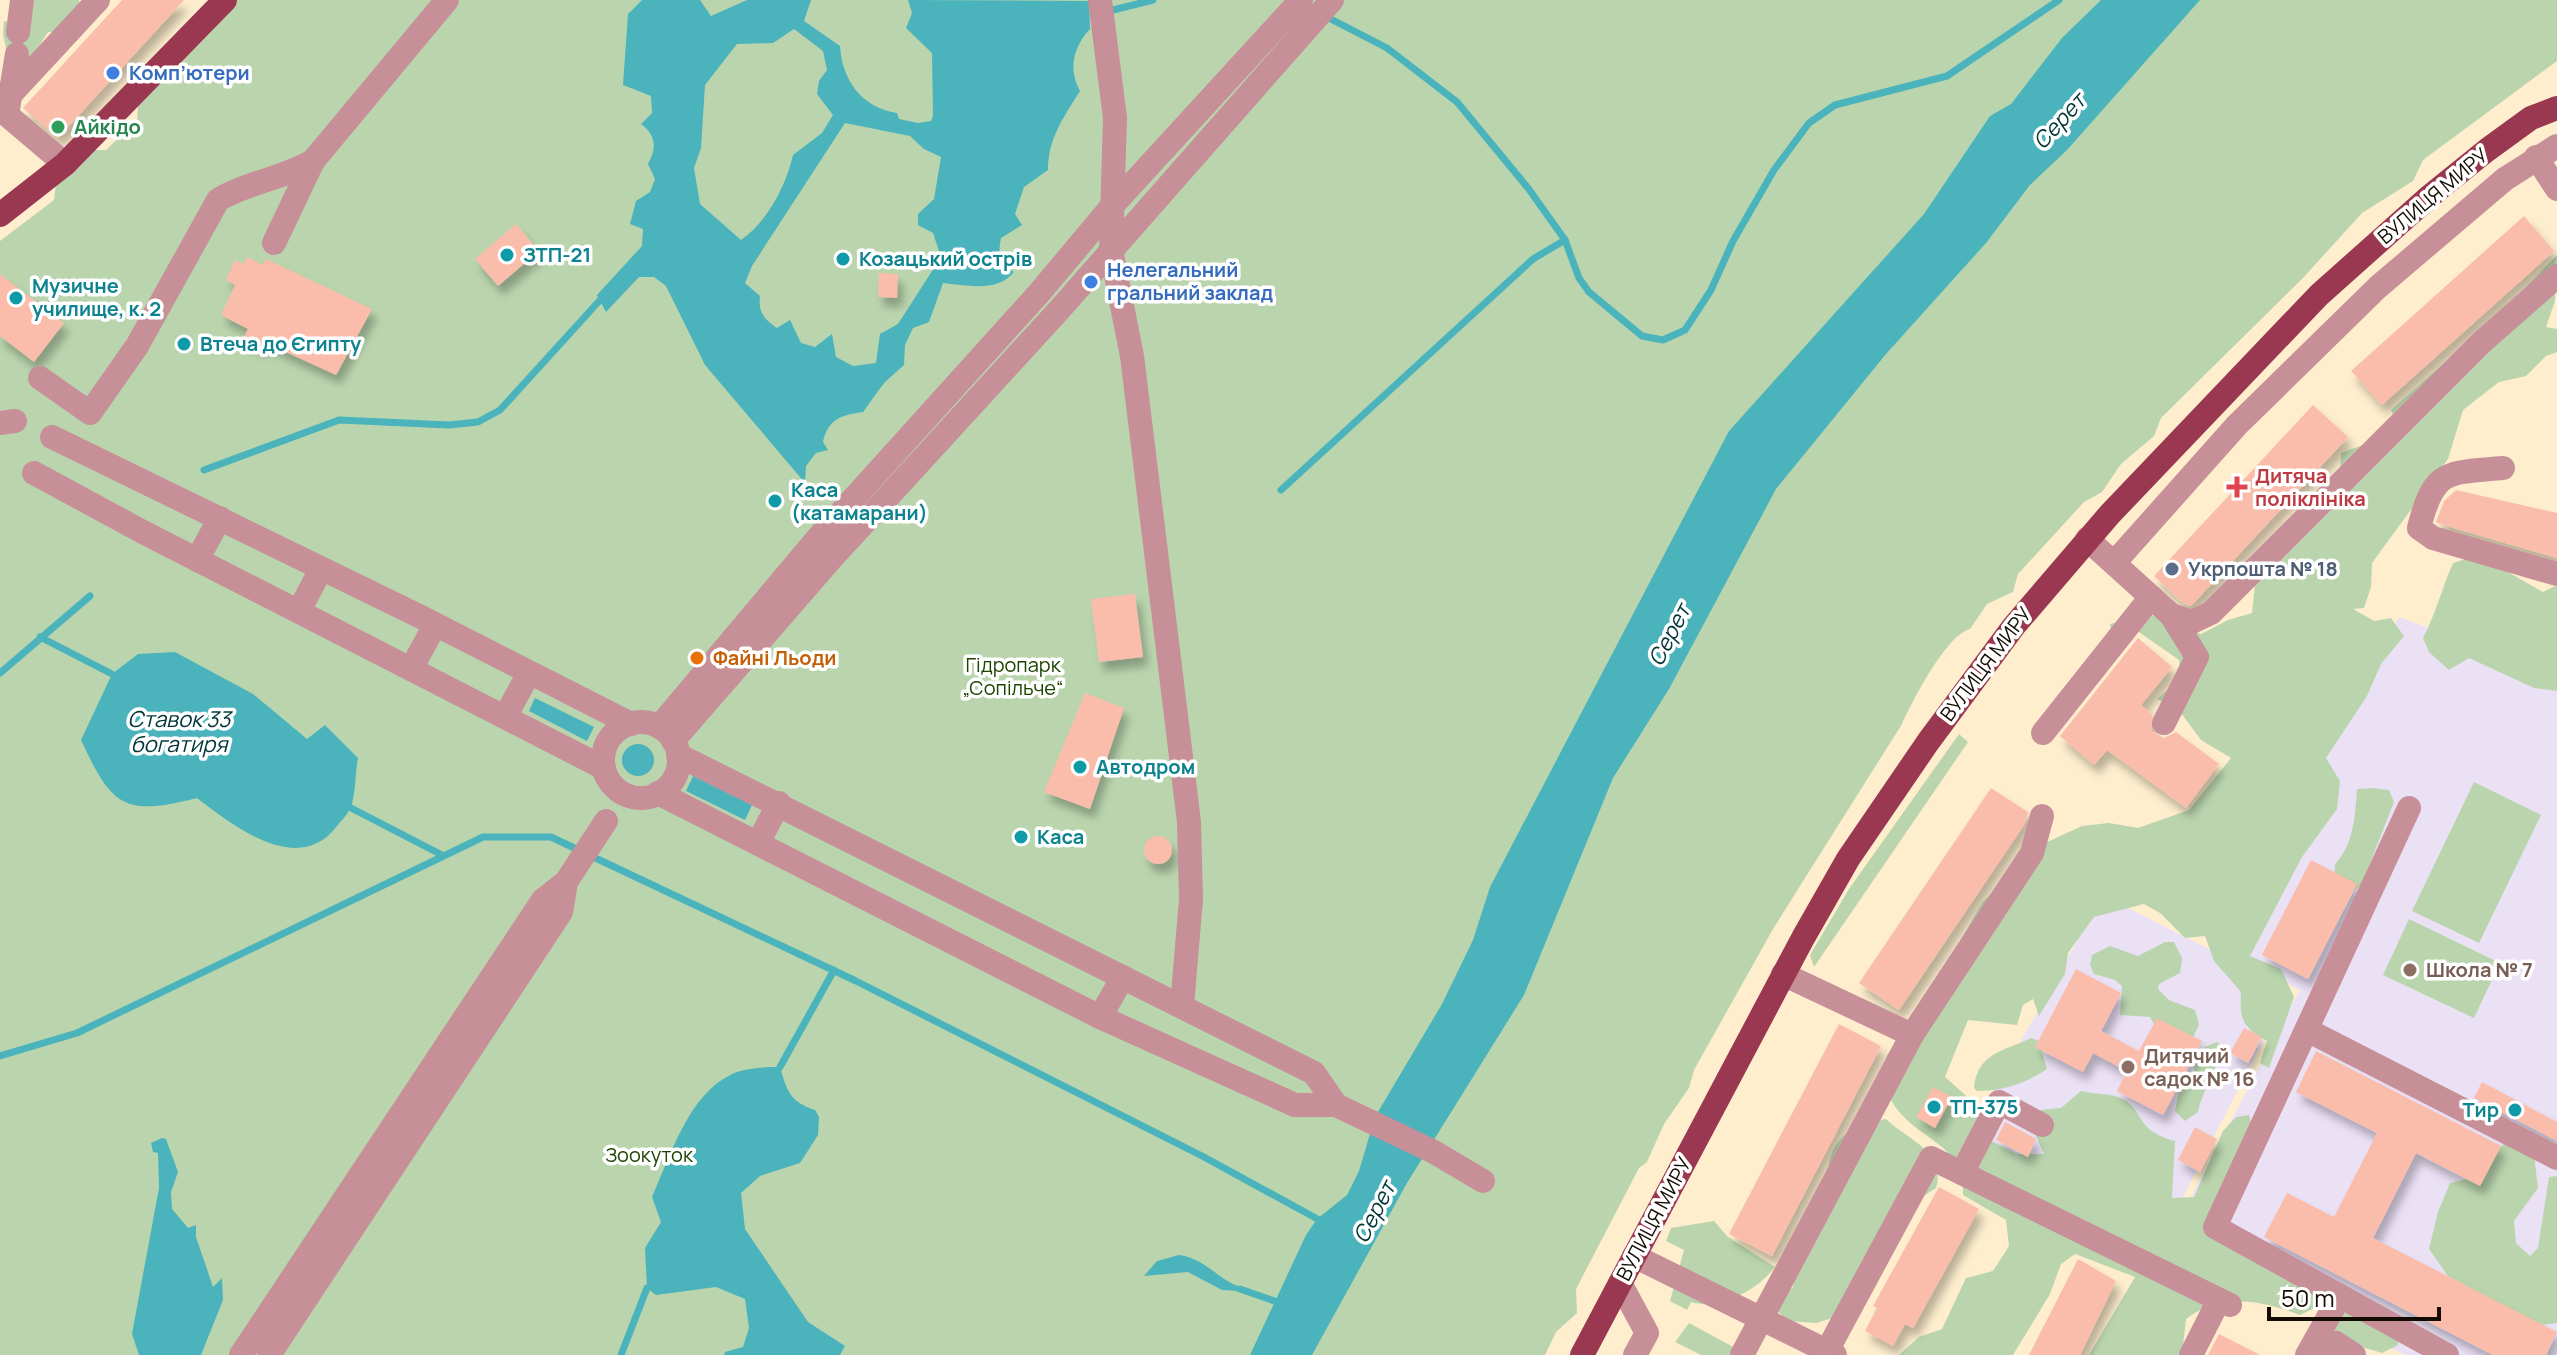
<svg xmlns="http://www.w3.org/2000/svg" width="2557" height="1355" font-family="Manrope,sans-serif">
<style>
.education{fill:#ebe1f5}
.green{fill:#bad5ae}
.water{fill:#4bb3bb;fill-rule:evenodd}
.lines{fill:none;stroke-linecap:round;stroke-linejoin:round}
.stream{stroke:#4bb3bb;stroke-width:7}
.building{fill:#fabcab;filter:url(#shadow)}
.minor{stroke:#c78f98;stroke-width:24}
.major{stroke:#9a3851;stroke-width:24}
.shop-dot{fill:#3f7fe0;stroke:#fff;stroke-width:3}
.leisure-dot{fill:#2e9e5b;stroke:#fff;stroke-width:3}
.culture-dot{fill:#0f9aa8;stroke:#fff;stroke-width:3}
.health-dot{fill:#e0444e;stroke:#fff;stroke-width:3}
.service-dot{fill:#5c6f8a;stroke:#fff;stroke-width:3}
.food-dot{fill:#e8710a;stroke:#fff;stroke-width:3}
.education-dot{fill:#8d6e63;stroke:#fff;stroke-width:3}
.labels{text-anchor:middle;stroke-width:7;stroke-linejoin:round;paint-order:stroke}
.shop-label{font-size:20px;font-weight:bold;fill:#366cbe;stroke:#fff;text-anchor:start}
.leisure-label{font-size:20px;font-weight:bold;fill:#27864d;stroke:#fff;text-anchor:start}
.street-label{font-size:20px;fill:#120c03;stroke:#fff}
.culture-label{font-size:20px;font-weight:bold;fill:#0d838f;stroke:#fff;text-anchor:start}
.health-label{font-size:20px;font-weight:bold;fill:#be3a42;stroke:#fff;text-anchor:start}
.service-label{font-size:20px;font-weight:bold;fill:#4e5e75;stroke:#fff;text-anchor:start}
.food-label{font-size:20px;font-weight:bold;fill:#c56008;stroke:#fff;text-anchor:start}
.park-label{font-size:20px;fill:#1e4402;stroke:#fff}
.education-label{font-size:20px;font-weight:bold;fill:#785e54;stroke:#fff;text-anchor:start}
.water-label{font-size:22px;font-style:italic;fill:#013538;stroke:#fff}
</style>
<defs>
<filter id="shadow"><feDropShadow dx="5" dy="9" stdDeviation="4" flood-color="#0004"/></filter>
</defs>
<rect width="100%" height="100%" fill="#feeece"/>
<!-- education -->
<g class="education">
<path d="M2399 617 2557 676V1355H2405L2171 1235 2300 990 2224 950Z"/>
<path d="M2103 895 2289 990 2158 1246 1963 1144Z"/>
</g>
<!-- green -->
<g class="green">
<path d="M24 0H79L82 17 69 32H48L26 66 9 63 3 34 4 21 20 24Z"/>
<path d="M218 0H2557V61L2423 160 2413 181 2362 213 2303 278 2161 418 2154 436 2121 464 2102 492 2084 502 2018 574 2013 592 1987 604 1970 629C1946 635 1912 702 1902 724L1773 929 1694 1070 1689 1088 1664 1124 1647 1162 1639 1168 1576 1289 1577 1313 1556 1332 1545 1355H0V241L54 200 56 184 94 150H106L137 120 138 106Z"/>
<path d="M2557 255 2555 301 2546 327 2557 329V352L2546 356 2526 376 2499 382 2463 410 2448 459 2372 563 2371 587 2364 608 2353 609 2374 621 2391 618 2404 636 2381 664 2367 696 2326 758 2340 781 2337 809 2302 857 2250 956 2281 969 2294 997 2269 1068 2260 1063 2267 1041C2243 1028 2239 1019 2241 992L2214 961 2205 936 2185 938 2160 913 2144 904 2094 917 2068 953 2065 974 2039 1016 2033 999 2023 1005 2017 1025 1968 1020 1945 1077 1971 1100 1986 1138 2017 1154H2044L2032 1127 2039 1110 2061 1108 2081 1091C2093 1094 2107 1093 2118 1097 2145 1106 2132 1130 2175 1141L2172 1198 2194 1197 2223 1131 2236 1117 2249 1115 2251 1124 2210 1214 2315 1287 2319 1306 2300 1315C2260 1300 2222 1292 2186 1319L2182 1355H2089L2135 1277 2075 1254 2061 1264 2050 1294 2013 1355H1899L1919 1337 1942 1329 1966 1278 1993 1271 2009 1246 2006 1220 1963 1195C1965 1143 1918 1141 1894 1105 1885 1092 1887 1070 1887 1055L1911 1033 1954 962 1963 936 1982 903 2032 849 2082 826 2109 823 2138 828 2189 810 2231 758 2201 740 2178 709 2157 699 2181 678 2179 660 2133 628 2114 652 2110 624 2146 613 2201 634 2228 620 2252 613 2255 585 2340 483 2341 453 2401 431 2391 410 2501 313Z"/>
<path d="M2478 555 2543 592 2557 585V691L2534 688 2469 658 2449 670 2429 652 2423 638C2436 613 2442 588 2453 563Z"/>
<path d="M1959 734 1968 742 1814 967 1810 955 1849 889Z"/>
<path d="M2474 782 2541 815 2479 943 2412 911Z"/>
<path d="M2373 788 2389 790 2394 802 2361 886 2346 895 2334 884 2335 864C2354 844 2355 816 2357 789Z"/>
<path d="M2409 919 2500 963 2474 1018 2383 975Z"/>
<path d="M2165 942H2174L2182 958 2180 973 2159 984 2158 989 2169 1000 2195 1010 2199 1025 2191 1041 2155 1026 2150 1017 2120 1015 2122 986 2115 980 2094 974 2090 965 2092 955 2110 946 2138 956Z"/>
<path d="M2031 1038 2039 1041 2047 1069C2024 1084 2003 1091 1977 1091L1974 1088C1977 1053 2004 1051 2031 1038Z"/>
<path d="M2217 1042 2221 1045C2219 1069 2203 1088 2198 1112L2185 1121 2175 1111 2179 1091 2195 1077 2194 1067 2203 1048Z"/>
<path d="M1886 1119C1909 1141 1946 1151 1936 1188L1908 1206 1843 1315 1816 1323 1786 1321 1773 1305 1793 1287C1796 1253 1813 1223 1824 1191 1830 1172 1825 1157 1841 1139 1851 1126 1871 1122 1886 1119Z"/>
<path d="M2509 1140 2534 1155 2538 1188 2514 1221 2516 1243 2530 1256 2538 1248 2549 1177 2557 1176V1323L2539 1325 2448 1276 2429 1249 2438 1212 2450 1183 2480 1176 2493 1153Z"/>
<path d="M1714 1221 1728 1237 1775 1267C1758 1290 1719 1311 1691 1302L1687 1310 1670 1301 1684 1250 1666 1241 1671 1228Z"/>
<path d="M2332 1307 2398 1327V1345L2382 1353 2335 1339Z"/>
<path d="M1689 1323 1737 1349 1734 1355H1701L1675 1342Z"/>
</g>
<!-- water -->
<g class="water">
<path d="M642 0H700L711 16 747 0H811L804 21 840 46C842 80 862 108 897 113L899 119 918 123 931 121 933 116 932 53 906 28 912 13 908 0 1089 1 1090 29C1073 47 1068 70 1080 91 1064 117 1048 138 1048 170L1024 187 1015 214 1022 225 1001 238C998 255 998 263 1014 272 997 293 967 285 943 283L929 322 913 328 905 345 904 365 884 383 863 412C841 415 828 419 823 442L828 450 816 453 806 466 805 483 705 365 666 286 654 277H639L606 312 597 295 642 246 643 229 630 224 636 201 650 192 655 179 648 164C657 148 656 135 641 124L652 113 651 96 623 85 628 14ZM794 29 823 51 827 70 819 81 817 94 833 115 822 133 793 155C786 186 767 222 741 240L700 204 694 168 701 148 705 85 737 44 773 43ZM845 123 910 136 924 149 941 157 934 199 918 214V225L933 233 941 257 898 324 880 334 876 363 853 366 836 357 832 334 815 347 801 343 790 320 777 328C764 319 758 312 760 296L745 283 752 266Z"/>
<path d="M2101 0H2200L2067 150 2030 185 1986 243 1886 354 1776 489 1669 689 1613 778 1524 995 1407 1183 1312 1355H1250L1306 1235 1317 1219 1347 1195 1359 1171 1375 1117 1442 1004 1473 940 1490 887 1729 431 1924 214 1990 116 2011 104 2062 38Z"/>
<path d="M175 652 253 694 307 739 325 725 358 758C355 773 356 792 351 807 348 814 341 821 336 827 298 877 232 825 197 798 123 817 112 806 81 740L112 674 138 654Z"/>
<path d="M535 698 594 727 587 741 529 711Z"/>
<circle cx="638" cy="760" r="16"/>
<path d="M693 776 752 805 745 820 686 791Z"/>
<path d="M769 1067H780C787 1091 790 1102 815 1110L819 1117 818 1135 800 1163 760 1176 741 1193 745 1229 808 1322 845 1346 840 1355H724L725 1352 743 1347 749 1328 745 1299 716 1287 656 1295 647 1288 645 1248 661 1222 652 1197C671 1155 688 1095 732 1074 743 1069 758 1068 769 1067Z"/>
<path d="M162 1138 166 1139 178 1172 171 1192 172 1209 188 1228 196 1225V1237L213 1287 222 1278 223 1300 201 1355H139L132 1334 159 1188 158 1153 153 1152 151 1143Z"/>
<path d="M1179 1255C1206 1259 1216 1278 1240 1287L1239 1291 1222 1290 1188 1272 1144 1276 1157 1261Z"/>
</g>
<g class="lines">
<!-- stream -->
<g class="stream">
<path d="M1113 10 1153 0"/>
<path d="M1325 16 1387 48 1457 102 1528 188 1565 240 1579 278 1589 292 1642 336 1663 340 1685 330 1711 290 1733 241 1774 170 1809 123 1835 105 1947 76 2059 0"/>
<path d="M204 470 339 420 449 425 478 422 500 410 601 299"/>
<path d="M1281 490 1533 259 1565 240"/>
<path d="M40 637 112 674"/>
<path d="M0 673 90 596"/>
<path d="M351 808 442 855"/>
<path d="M0 1056 77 1033 483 837H551L856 981 1204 1157 1323 1222"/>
<path d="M780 1067 834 970"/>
<path d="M1240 1289 1283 1304"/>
<path d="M621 1355 647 1288"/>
</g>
</g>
<!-- building -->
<g class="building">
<path d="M122 0H184L58 138 23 108Z"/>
<path d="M2524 216 2554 251 2382 405 2351 371Z"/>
<path d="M516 224 539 251 498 286 475 259Z"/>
<path d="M247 257 263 265 266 259 372 309 336 375 264 342 261 348 243 339 248 329 221 315 235 285 226 280 235 260 243 264Z"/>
<path d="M879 273 898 274 897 298 878 297Z"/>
<path d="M0 274 64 323 34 362 0 336Z"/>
<path d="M2313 405 2348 437 2191 606 2183 603 2154 576Z"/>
<path d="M2456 490 2557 513V558L2440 524 2436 522 2444 501Z"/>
<path d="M1135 594 1143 657 1099 662 1091 599Z"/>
<path d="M2138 638 2172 667 2141 705 2152 714 2151 731 2164 738 2176 732 2219 764 2186 808 2107 750 2094 765 2060 736Z"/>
<path d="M1085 693 1124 708 1090 809 1044 792Z"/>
<path d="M1991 788 2028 812 2024 825 1899 1010 1859 983Z"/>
<circle cx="1158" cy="850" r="14"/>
<path d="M2311 860 2357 884 2308 979 2262 955Z"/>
<path d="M2076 969 2121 993 2101 1031 2139 1051 2157 1018 2202 1041 2163 1115 2117 1091 2127 1071 2093 1053 2083 1072 2035 1047Z"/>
<path d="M1839 1024 1881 1046 1772 1256 1729 1234Z"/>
<path d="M2244 1028 2262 1037 2248 1063 2230 1053Z"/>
<path d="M2316 1051 2501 1146 2480 1186 2416 1153 2373 1238 2557 1332 2546 1355H2493L2264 1237 2287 1193 2334 1217 2377 1133 2296 1092Z"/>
<path d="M2482 1082 2557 1122V1141L2474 1098Z"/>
<path d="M1933 1087 1952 1097 1935 1128 1916 1117Z"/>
<path d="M2005 1122 2036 1139 2028 1157 1996 1140Z"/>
<path d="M2195 1127 2217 1139 2200 1172 2178 1160Z"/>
<path d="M1939 1187 1979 1209 1913 1328 1905 1324 1893 1346 1865 1331 1877 1308 1873 1306Z"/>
<path d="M2078 1259 2116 1281 2080 1355H2029Z"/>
<path d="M2219 1334 2260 1355H2208Z"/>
</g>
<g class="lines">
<!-- minor -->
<g class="minor">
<path d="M1100 0 1115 118 1111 250 1132 356 1189 822 1191 899 1182 1006"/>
<path d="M18 32 22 0"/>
<path d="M17 54 7 115 65 164"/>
<path d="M10 95 98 0"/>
<path d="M2536 157 2557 189"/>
<path d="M274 243 313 161"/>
<path d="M40 378 90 413 137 346 218 200C248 182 282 179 313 161L447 0"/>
<path d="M0 423 15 421"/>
<path d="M52 437 417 615 631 724"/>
<path d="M2503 468C2447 473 2434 468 2419 528L2433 538 2557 574"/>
<path d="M34 473 141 531 604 768"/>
<path d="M2087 539 2171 615 2192 622 2211 613 2482 342 2557 276"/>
<path d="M197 560 220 518"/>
<path d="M2114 563 2237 425 2378 287 2505 179 2557 146"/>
<path d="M299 611 321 569"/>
<path d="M411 669 435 625"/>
<path d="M505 717 529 673"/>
<circle cx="641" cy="760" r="38"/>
<path d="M2164 723 2197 657 2171 615"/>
<path d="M659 727 817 539 1040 292 1112 206 1301 0"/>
<path d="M2043 733 2151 597"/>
<path d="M673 741 831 559 1060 309 1332 0"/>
<path d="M678 755 1314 1073 1336 1105"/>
<path d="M658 793 1100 1017 1295 1105H1336L1434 1152 1483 1181"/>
<path d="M2409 808 2215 1227 2447 1355"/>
<path d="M758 843 779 803"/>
<path d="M1783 974 1912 1035"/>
<path d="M1100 1017 1123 977"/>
<path d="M2307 1030 2557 1158"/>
<path d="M1962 1173 1999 1102 2042 1125"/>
<path d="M1634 1256 1835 1355"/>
<path d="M1620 1283 1647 1333 1635 1355"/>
<path d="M1827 1351 1931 1158 2230 1305"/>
<path d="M241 1355 543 900 566 882 606 821"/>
<path d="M269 1355 561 912 566 882"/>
<path d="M1742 1355 1912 1035 2032 853 2042 816"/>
<path d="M2191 1355 2219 1300"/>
<path d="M2307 1355 2340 1296"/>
<path d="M2314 1355 2336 1343 2354 1355"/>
</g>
<!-- major -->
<g class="major">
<path d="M0 215 65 164 225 0"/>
<path d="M1582 1355 1803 938 1848 859 1928 742 2014 626 2110 514 2319 295 2430 196 2487 150 2531 118 2557 108"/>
</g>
</g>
<!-- markers -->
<g class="shop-dot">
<circle cx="113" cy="73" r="8"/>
<circle cx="1091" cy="282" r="8"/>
</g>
<circle class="leisure-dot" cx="58" cy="127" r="8"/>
<g class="culture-dot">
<circle cx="507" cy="255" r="8"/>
<circle cx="843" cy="259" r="8"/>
<circle cx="16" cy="298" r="8"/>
<circle cx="184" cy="344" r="8"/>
<circle cx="775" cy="501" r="8"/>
<circle cx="1080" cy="767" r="8"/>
<circle cx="1021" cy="837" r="8"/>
<circle cx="1934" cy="1107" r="8"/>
<circle cx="2515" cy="1110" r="8"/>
</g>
<path class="health-dot" d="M2233 475h8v8h8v8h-8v8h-8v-8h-8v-8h8z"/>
<circle class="service-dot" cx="2172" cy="569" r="8"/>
<circle class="food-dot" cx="697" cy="658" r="8"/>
<g class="education-dot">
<circle cx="2410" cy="970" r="8"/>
<circle cx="2128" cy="1067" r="8"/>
</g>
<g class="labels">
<!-- shop labels -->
<g class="shop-label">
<text x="129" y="80">Комп’ютери</text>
<text x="1107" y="277">Нелегальний<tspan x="1107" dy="23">гральний заклад</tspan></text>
</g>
<!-- leisure labels -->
<g class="leisure-label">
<text x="74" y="134">Айкідо</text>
</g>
<!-- street labels -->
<g class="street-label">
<text transform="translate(2433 196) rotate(-40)" y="7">ВУЛИЦЯ МИРУ</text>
<text transform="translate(1986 664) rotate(-53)" y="7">ВУЛИЦЯ МИРУ</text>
<text transform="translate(1654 1219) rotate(-62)" y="7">ВУЛИЦЯ МИРУ</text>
</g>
<!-- culture labels -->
<g class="culture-label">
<text x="523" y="262">ЗТП-21</text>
<text x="859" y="266">Козацький острів</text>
<text x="32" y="293">Музичне<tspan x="32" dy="23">училище, к. 2</tspan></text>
<text x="200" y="351">Втеча до Єгипту</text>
<text x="791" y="497">Каса<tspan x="791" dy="23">(катамарани)</tspan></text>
<text x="1096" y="774">Автодром</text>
<text x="1037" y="844">Каса</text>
<text x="1950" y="1114">ТП-375</text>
<text x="2499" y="1117" text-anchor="end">Тир</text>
</g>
<!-- health labels -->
<g class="health-label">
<text x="2255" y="483">Дитяча<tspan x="2255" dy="23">поліклініка</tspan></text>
</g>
<!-- service labels -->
<g class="service-label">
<text x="2188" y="576">Укрпошта № 18</text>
</g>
<!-- food labels -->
<g class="food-label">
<text x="713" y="665">Файні Льоди</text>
</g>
<!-- park labels -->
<g class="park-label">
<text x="1013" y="672">Гідропарк<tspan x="1013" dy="23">„Сопільче“</tspan></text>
<text x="649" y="1162">Зоокуток</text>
</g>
<!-- education labels -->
<g class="education-label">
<text x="2426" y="977">Школа № 7</text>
<text x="2144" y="1063">Дитячий<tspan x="2144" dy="23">садок № 16</tspan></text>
</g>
<!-- water labels -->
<g class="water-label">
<text transform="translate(2059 121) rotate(-48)" y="8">Серет</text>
<text transform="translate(1669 635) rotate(-63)" y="8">Серет</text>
<text x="179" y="727">Ставок 33<tspan x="179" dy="25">богатиря</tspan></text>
<text transform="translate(1374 1212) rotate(-63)" y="8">Серет</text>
</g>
</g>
<!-- scale -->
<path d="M2269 1307v12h170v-12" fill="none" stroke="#120c03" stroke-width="4"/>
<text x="2281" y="1307" font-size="24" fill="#120c03" stroke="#ffffff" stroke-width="6" paint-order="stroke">50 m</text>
</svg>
